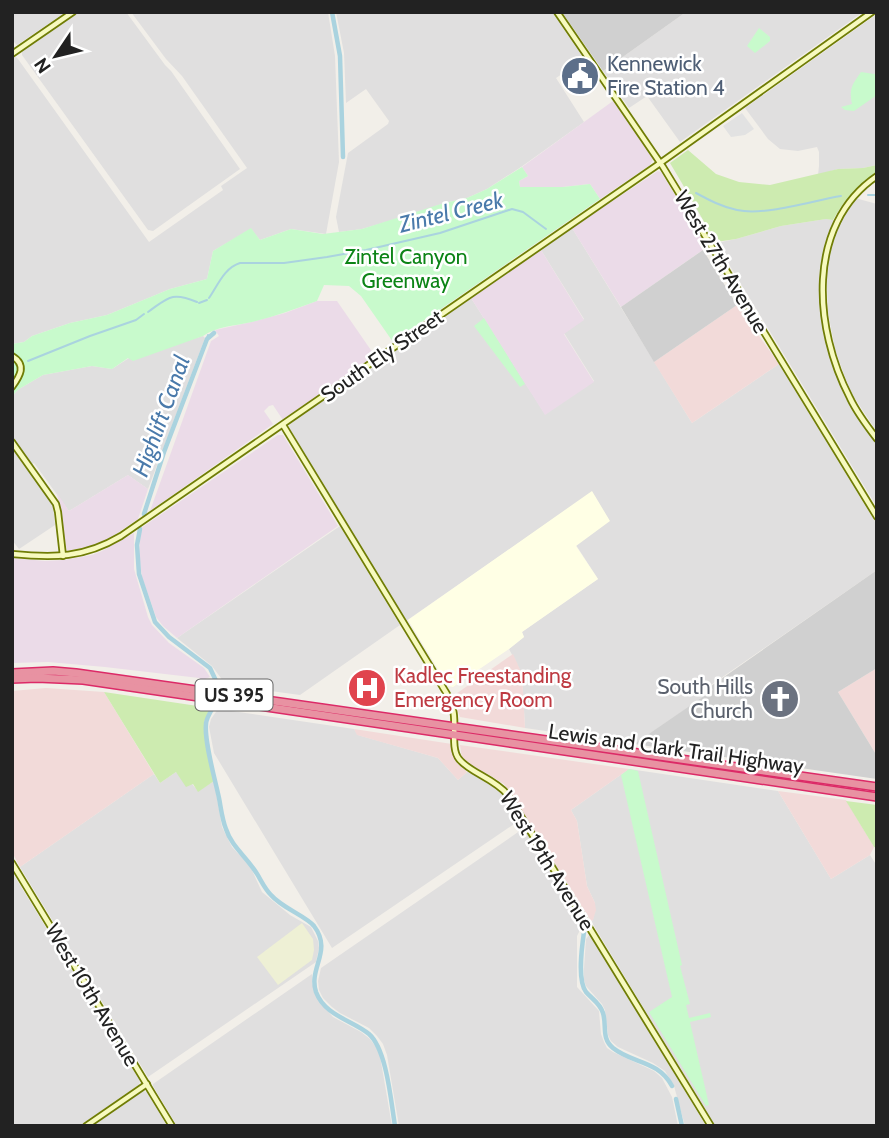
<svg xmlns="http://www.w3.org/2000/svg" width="889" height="1138" font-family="Cabin,sans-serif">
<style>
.residential{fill:#e0dfdf}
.commercial{fill:#f2dad9}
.industrial{fill:#ebdbe8}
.education{fill:#ffffe5}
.religious{fill:#d0d0d0}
.farmland{fill:#eef0d5}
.grass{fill:#cdebb0}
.park{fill:#c8facc}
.parking{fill:#e2e2e2}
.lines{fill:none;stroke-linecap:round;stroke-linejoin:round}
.stream{stroke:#aad3df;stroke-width:2}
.canal{stroke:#aad3df;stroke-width:4.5}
.secondary-casing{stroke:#707d05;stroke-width:8}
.highway-casing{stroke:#dc2a67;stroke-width:10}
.secondary{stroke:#f7fabf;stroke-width:4.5}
.highway{stroke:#e892a2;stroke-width:7}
.labels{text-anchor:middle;stroke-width:5;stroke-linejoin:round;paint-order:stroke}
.shield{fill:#fff;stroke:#646464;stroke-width:2}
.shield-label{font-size:19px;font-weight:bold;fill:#222}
.service-label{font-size:21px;fill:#4e5e75;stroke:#fff;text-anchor:start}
.park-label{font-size:21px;fill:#0c8416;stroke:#fff}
.street-label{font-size:21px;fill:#222;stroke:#fff}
.health-label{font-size:21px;fill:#be3a42;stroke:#fff;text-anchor:start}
.worship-label{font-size:21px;fill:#5b616d;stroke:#fff;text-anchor:end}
.water-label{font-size:23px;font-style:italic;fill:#4a7aab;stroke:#fff}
</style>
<rect width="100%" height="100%" fill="#f2efe9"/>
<!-- residential -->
<g class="residential">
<path d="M12 12H66L17 45 12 40Z"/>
<path d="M78 12H126L165 65 171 71 240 169 153 231 148 230 22 55V51Z"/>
<path d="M131 12H328L335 56 339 162 326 234 291 229 260 240 251 229 213 251 207 279 170 289 107 315 70 323 32 336 24 342 12 344V58L16 57 18 59 149 242 223 190 221 186 247 168 182 76 166 59Z"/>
<path d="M336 12H552L584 59 556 78 584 122 521 167 487 189 467 198 444 203 420 212 362 229 339 232 336 217 348 153 388 124 389 121 366 89 346 103 344 53Z"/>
<path d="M686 12H863L680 142 647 96 629 108 603 71Z"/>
<path d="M877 14V165L863 168 838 169 818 175 819 166V152L817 147 798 151 780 149 768 139 745 108Z"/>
<path d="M855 198 877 204V432L854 397 846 380 835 349 828 312 826 261 835 230Z"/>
<path d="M826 219 834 220 827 238 820 266 819 290 821 317 828 348 839 380 856 414 877 444V507L716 243 736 239 781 226Z"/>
<path d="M572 228 692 423 779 364 877 525V570L711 685 714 690 634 744 525 728 522 674 509 649 524 637 522 632 598 579 576 545 592 492 406 621 290 429 289 426 291 423 471 298 545 414 594 381 564 333 584 319 541 250Z"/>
<path d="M203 336 205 338 148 489 128 475 69 511 34 463 32 464 12 437V396L19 389 43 375 92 366 112 369 129 358Z"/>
<path d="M12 449 53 505 55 525 19 549 12 540Z"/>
<path d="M340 526 400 625 300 695 226 685 212 666 177 638Z"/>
<path d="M218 709 354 729 358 735 438 758 458 780 467 772H470L496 787 506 797 520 820 332 948 214 753 209 727 211 719Z"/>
<path d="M629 769 778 791 831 879 870 855 877 866V1126H715L591 921 593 920 595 903 587 886 577 821 571 810Z"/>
<path d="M176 772 192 784 198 791 214 781 222 827 232 847 250 866 262 892 290 915 311 927 318 941 319 948 316 962 148 1077 20 867 154 774 160 783Z"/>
<path d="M524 828 583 924 577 936V987L599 1011 601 1034 604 1042 607 1048 613 1052 654 1071 662 1078 672 1097 678 1126H399L387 1055 383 1044 377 1036 369 1028 340 1013 332 1007 323 998 319 990 318 981 321 968Z"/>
<path d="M12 872 140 1081 139 1085 79 1126H12Z"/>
<path d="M590 934 706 1126H685L674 1086 665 1071 653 1063 618 1047 611 1041 608 1035 605 1010 602 1004 586 986 584 980V968L586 939Z"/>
<path d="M312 974V983L320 1002 333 1017 361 1032 370 1039 376 1047 380 1056 392 1126H177L153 1086V1084Z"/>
<path d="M143 1091 147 1092 167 1126H92Z"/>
</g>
<!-- commercial -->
<g class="commercial">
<path d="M737 305 779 364 692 423 654 362Z"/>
<path d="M513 654 522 674 525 728 460 717 453 696Z"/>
<path d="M877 668V756L838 692Z"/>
<path d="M46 688 104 692 154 774 20 867 12 852V691Z"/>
<path d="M354 729 452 744 454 755 457 763 467 772 458 780 438 758 357 735Z"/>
<path d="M460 745 629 769 571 810 577 821 587 886 595 903 596 910 593 920 591 921 510 792 504 784 491 776 468 763 462 758Z"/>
<path d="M778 791 846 800 874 847 870 855 831 879Z"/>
</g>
<!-- industrial -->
<g class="industrial">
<path d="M613 101 653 159 650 165 600 199 590 184 563 187H520L519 181 528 176 522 167Z"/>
<path d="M658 171 661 172 707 247 621 307 572 228Z"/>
<path d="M541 250 584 320 564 334 594 382 545 415 471 298Z"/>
<path d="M317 301H337L375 356 283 420 273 405 269 406 264 411 273 424 150 511 211 341 219 336 215 330 251 322 285 313Z"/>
<path d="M278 435H283L338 526 177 638 163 626 156 617 142 577 139 554 141 528Z"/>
<path d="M128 475 148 489 138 519 110 538 95 545 67 551 57 493 69 511Z"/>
<path d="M134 533V569L148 617 152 625 169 643 204 668 210 677 203 680 199 678 105 667 48 662 12 663V558L45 561 64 560 92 555 102 551Z"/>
</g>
<!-- education -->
<path class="education" d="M592 491 610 521 576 546 598 579 522 632 524 637 509 649 453 687 448 686 408 620Z"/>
<!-- religious -->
<g class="religious">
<path d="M562 12H686L603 71Z"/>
<path d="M703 250 737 305 654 362 621 307Z"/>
<path d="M877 570V668L838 692 877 756V779L634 744 713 690 711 686Z"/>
</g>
<!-- farmland -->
<path class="farmland" d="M302 923 313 939 314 950 312 960 278 985 257 957Z"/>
<!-- grass -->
<g class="grass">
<path d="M688 150 716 174 739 182 770 185 838 169 863 168 877 165V173C857 186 844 200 833 220L826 219 781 226 736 239 716 242C700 216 686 189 670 163Z"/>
<path d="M104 692 211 708 204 722V730L214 781 198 792 193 784 186 787 176 772 160 783Z"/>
<path d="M846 801 877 805V848L874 847Z"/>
</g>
<!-- park -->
<g class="park">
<path d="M759 28 770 37V41L755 53 747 46Z"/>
<path d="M861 72 874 74 877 73V95L854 111 845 110 841 107 852 104C849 88 852 85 861 72Z"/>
<path d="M522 167 528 176 519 181 520 187H563L590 184 600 199 393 342 361 296 349 286 324 285 317 301C295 309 274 317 252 322 235 326 217 326 203 336L133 361 128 358 112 369 92 366 43 375 19 389 12 396V344L24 342 32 336 70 323 107 315 170 289 207 279 213 251 251 228 260 240 291 229 323 234 362 229 444 203 467 198 487 189Z"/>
<path d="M484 318 525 384 520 387 474 326Z"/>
<path d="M629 769 638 771 682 965 680 966 690 1004 686 1005 689 1018 710 1013 711 1017 690 1022 709 1105 706 1106 649 1012 672 997 621 775Z"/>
</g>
<!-- parking -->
<path class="parking" d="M742 113 754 129 745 135 731 137 723 126Z"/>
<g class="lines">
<!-- stream -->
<g class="stream">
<path d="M696 193C709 200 722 207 737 210 765 216 811 201 841 196"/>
<path d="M868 195H877"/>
<path d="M209 298C218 285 224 268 240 263H284L327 257 366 250 440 233 512 209 523 212 546 229"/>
<path d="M199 303 207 300"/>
<path d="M148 312C168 298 171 291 197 302"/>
<path d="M207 339 208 335"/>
<path d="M28 361 90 336 136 320 144 314"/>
</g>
<!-- canal -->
<g class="canal">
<path d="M332 12 340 56 343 157"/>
<path d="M144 514 164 452 207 339 214 333"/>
<path d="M140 529 137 545 139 574 155 622 169 637 210 668 217 683"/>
<path d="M212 709C210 713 206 719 206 724 204 741 215 779 219 798 221 808 222 819 226 829 231 845 244 855 253 868 260 877 263 887 271 895 282 908 306 916 314 926 333 951 308 968 316 992 325 1016 352 1020 369 1034 387 1050 391 1102 395 1126"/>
<path d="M584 932C582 946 577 980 586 992 592 999 600 1003 603 1013 607 1026 601 1038 613 1048 633 1064 658 1060 672 1086"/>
<path d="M676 1099 682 1126"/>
</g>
<defs>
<g id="secondary">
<path d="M557 12 663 167 877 517"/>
<path d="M12 54 73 12"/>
<path d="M877 176C805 225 814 329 850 398 857 413 867 426 877 439"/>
<path d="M12 356C27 365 20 376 12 387"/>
<path d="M283 425 447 694C449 699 452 704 453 710 457 723 450 748 459 759 470 773 494 778 508 795L711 1126"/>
<path d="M12 442 56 504 58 512 63 556"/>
<path d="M12 554C54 558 84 558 121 536L656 166 872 12"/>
<path d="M12 863 172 1126"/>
<path d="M86 1126 147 1084"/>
</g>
<g id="highway">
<path d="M12 673 53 671 76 673 877 787"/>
<path d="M12 679 37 678 83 680 877 797"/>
</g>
</defs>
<!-- secondary casing -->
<use href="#secondary" class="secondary-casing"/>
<!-- highway casing -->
<use href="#highway" class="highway-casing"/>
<!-- secondary -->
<use href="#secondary" class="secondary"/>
<!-- highway -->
<use href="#highway" class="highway"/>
</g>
<!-- icons -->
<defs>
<symbol id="civic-disc" viewBox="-11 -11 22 22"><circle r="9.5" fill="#5c6f8a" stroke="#fff"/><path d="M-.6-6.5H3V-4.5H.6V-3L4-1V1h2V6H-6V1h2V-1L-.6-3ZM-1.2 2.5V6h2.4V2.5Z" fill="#fff"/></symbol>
<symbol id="hospital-disc" viewBox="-11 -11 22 22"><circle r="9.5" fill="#e0444e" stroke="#fff"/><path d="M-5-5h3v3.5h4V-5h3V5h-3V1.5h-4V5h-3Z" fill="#fff"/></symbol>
<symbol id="church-disc" viewBox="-11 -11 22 22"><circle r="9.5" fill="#6b7280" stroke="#fff"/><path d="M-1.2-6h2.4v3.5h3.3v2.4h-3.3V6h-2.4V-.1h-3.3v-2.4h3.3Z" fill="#fff"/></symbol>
</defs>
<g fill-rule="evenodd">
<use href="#civic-disc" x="558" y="54" width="44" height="44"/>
<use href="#hospital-disc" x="345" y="666" width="44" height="44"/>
<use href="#church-disc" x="758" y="677" width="44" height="44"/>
</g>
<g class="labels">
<!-- shield labels -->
<rect class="shield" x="195.5" y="679.5" width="77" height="31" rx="5"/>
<g class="shield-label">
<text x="234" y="702">US 395</text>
</g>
<!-- service labels -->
<g class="service-label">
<text x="607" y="71">Kennewick<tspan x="607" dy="24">Fire Station 4</tspan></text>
</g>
<!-- park labels -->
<g class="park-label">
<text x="406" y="264">Zintel Canyon<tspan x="406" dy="24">Greenway</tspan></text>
</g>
<!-- street labels -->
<g class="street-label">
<text transform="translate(721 262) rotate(59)" y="7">West 27th Avenue</text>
<text transform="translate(382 356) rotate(-35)" y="7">South Ely Street</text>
<text transform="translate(676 749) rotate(8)" y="7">Lewis and Clark Trail Highway</text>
<text transform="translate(547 861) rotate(58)" y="7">West 19th Avenue</text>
<text transform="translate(92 995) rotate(59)" y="7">West 10th Avenue</text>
</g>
<!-- health labels -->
<g class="health-label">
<text x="394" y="683">Kadlec Freestanding<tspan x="394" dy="24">Emergency Room</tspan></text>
</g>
<!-- worship labels -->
<g class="worship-label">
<text x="753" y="694">South Hills<tspan x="753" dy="24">Church</tspan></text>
</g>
<!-- water labels -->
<g class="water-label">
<text transform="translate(451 212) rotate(-14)" y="8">Zintel Creek</text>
<text transform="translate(161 416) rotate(-70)" y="8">Highlift Canal</text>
</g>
</g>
<!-- border -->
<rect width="889" height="1138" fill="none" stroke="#222222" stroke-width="28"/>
<!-- north arrow -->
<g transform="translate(56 56) rotate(235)" stroke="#ffffff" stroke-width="5" paint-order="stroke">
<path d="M0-5L12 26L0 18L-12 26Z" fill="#222222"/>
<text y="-10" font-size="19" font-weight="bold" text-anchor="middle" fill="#222222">N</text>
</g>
</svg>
